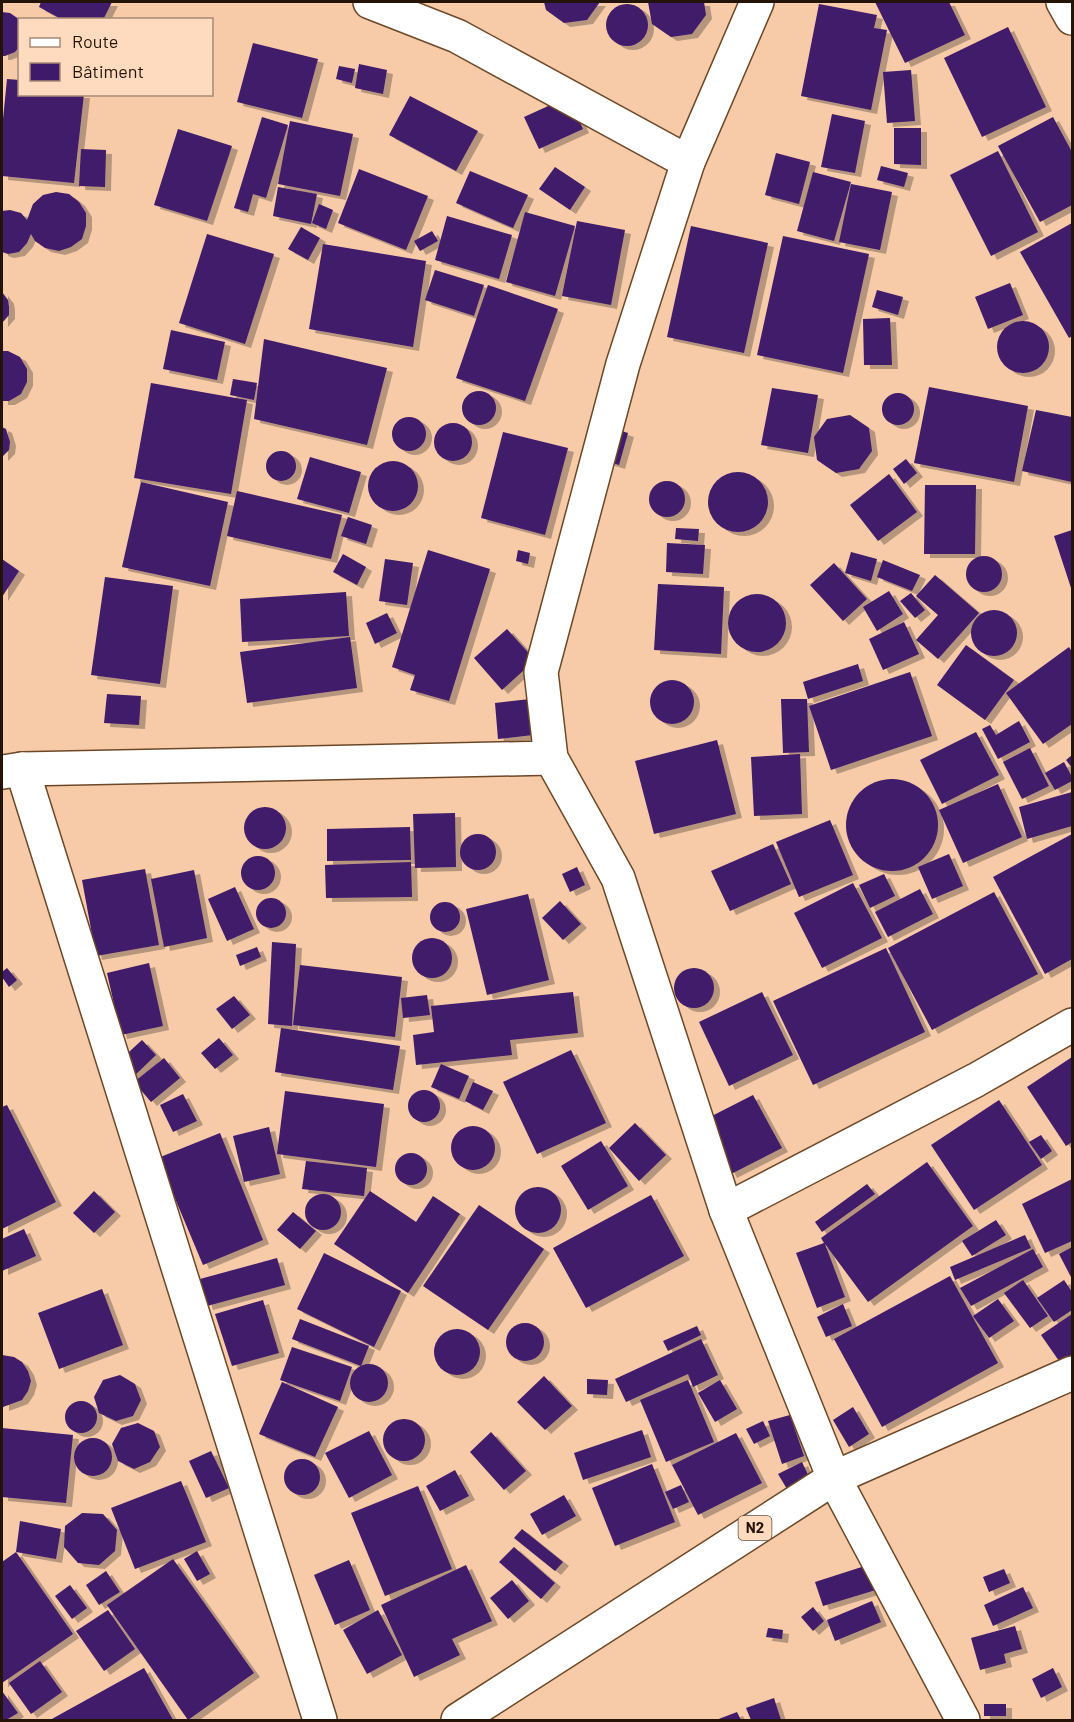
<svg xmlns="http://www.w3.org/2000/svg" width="1074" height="1722" font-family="Barlow,sans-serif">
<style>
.building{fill:#3f1a6a;filter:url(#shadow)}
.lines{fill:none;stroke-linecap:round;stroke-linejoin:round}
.street-casing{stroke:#6d4828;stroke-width:36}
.secondary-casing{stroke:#6d4828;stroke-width:36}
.highway-casing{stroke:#6d4828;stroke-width:36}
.street{stroke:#fff;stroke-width:33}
.secondary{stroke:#fff;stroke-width:33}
.highway{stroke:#fff;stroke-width:33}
.labels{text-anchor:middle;stroke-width:6;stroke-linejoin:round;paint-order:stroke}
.shield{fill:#fedabe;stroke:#654f3e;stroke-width:1.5}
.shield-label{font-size:15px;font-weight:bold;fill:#231407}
</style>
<defs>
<filter id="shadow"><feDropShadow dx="6" dy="4" stdDeviation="0" flood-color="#0004"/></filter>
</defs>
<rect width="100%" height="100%" fill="#f7cba8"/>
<!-- building -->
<g class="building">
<path d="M41 2H112L103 20H63L39 7Z"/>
<path d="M544 2H600L587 20 564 23 546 10Z"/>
<path d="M648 2H704L706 15 692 34 671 37 652 24Z"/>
<path d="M875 2H949L965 35 905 63Z"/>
<circle cx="627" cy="25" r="21"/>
<path d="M819 4 877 15 874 28 887 30 871 110 801 96Z"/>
<path d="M2 12 10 13 20 20V46L15 52 5 56H2Z"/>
<path d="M1008 27 1046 107 982 137 944 58Z"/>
<path d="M253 43 318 59 302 118 237 102Z"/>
<path d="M359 64 387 70 383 94 355 88Z"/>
<path d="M339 66 355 69 352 83 336 79Z"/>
<path d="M911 70 915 121 887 123 883 72Z"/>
<path d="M7 79 20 80V94H84L74 183 2 176V129Z"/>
<path d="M410 96 478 131 456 171 389 135Z"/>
<path d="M568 97 583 129 539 149 524 117Z"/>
<path d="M832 114 865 121 855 173 821 167Z"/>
<path d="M262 117 288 125 266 198 253 194 248 212 234 208Z"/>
<path d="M1053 117 1072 152V205L1040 222 998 146Z"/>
<path d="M290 121 353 134 340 196 278 184Z"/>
<path d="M894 128H921V165L894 164Z"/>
<path d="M178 129 232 146 207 221 154 205Z"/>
<path d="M81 149 106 150 105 187 79 186Z"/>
<path d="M998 151 1038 232 991 256 950 175Z"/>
<path d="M776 153 810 162 799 204 765 195Z"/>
<path d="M881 166 908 173 904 187 877 180Z"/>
<path d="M555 167 585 187 570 210 539 189Z"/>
<path d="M359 169 428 196 406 250 338 223Z"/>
<path d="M470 171 528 195 513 228 456 203Z"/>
<path d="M813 172 851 182 834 241 797 231Z"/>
<path d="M851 184 892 192 880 250 839 242Z"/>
<path d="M278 187 317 194 311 224 273 216Z"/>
<path d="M56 192 69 194 79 202 86 213V226L82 239 71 247 59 251 45 248 35 241 31 234 27 243 19 252 8 254 2 252V211L10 210 21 213 27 220 33 204 43 195Z"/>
<path d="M319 204 333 210 326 229 312 223Z"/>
<path d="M525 212 575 226 555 296 506 282Z"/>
<path d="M447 216 512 235 499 279 435 260Z"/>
<path d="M577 221 625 230 611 305 562 296Z"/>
<path d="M1072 223V336L1069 338 1020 252Z"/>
<path d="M691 226 768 243 744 353 667 337Z"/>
<path d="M301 227 320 238 308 260 288 249Z"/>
<path d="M432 231 438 241 420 251 414 241Z"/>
<path d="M207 234 274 254 245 344 179 323Z"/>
<path d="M783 236 869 254 843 373 757 355Z"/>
<path d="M323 244 426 261 413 347 309 329Z"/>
<path d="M435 270 484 285 474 316 425 300Z"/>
<path d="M1010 283 1023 315 988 329 975 297Z"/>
<path d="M488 285 558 309 525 401 456 378Z"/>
<path d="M877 290 903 297 898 315 872 307Z"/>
<path d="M2 292 8 300 9 307V315L2 323Z"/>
<path d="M890 318 892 365H864L863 319Z"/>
<circle cx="1023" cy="347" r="26"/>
<path d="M171 330 225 342 217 380 163 369Z"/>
<path d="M264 339 387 368 367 445 254 419Z"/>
<path d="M2 351H8L20 357 27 369V382L21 394 9 401H2Z"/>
<path d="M233 379 257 383 254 400 230 395Z"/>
<path d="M151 383 247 400 231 494 134 478Z"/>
<path d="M929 387 1028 406 1014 482 914 463Z"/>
<path d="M772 388 818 395 808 453 761 445Z"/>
<circle cx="479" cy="408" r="17"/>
<circle cx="898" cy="409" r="16"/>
<path d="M1036 410 1072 417V482L1022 471Z"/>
<path d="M850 415 869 428 872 451 859 469 836 473 817 460 814 437 827 419Z"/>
<circle cx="409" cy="434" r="17"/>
<circle cx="453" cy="442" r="19"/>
<path d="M2 427 6 429 10 442 9 450 2 457Z"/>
<path d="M615 429 628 433 619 465 606 461Z"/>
<path d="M503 432 568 448 545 535 481 518Z"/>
<circle cx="281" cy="466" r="15"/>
<path d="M310 457 361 472 349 513 297 499Z"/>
<path d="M906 459 917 473 904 484 893 469Z"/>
<circle cx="393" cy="486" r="25"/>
<circle cx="738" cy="502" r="30"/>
<path d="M889 474 917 512 878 541 850 505Z"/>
<circle cx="667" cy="499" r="18"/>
<path d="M141 482 228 502 210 586 122 567Z"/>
<path d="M925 485H976L975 554H924Z"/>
<path d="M237 491 342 515 331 559 227 536Z"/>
<path d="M348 517 372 525 366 544 341 536Z"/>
<path d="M676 528 699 529 698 541 675 539Z"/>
<path d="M1072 530V591L1054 536Z"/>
<path d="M667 543 705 545 703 574 666 572Z"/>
<path d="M428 550 490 569 449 701 410 690 415 675 392 667Z"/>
<path d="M518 550 530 553 528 564 516 561Z"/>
<path d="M851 552 877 559 871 581 845 573Z"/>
<path d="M343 554 366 567 357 585 333 572Z"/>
<circle cx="984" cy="574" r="18"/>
<path d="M2 559 19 571 2 597Z"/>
<path d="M385 559 413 563 407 605 379 601Z"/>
<path d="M883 560 920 575 912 591 877 577Z"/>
<path d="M834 563 867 599 843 621 810 585Z"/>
<path d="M935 575 979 613 938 659 916 640 938 615 916 596Z"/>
<path d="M105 577 173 586 160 684 91 675Z"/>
<path d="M658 584 724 587 721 654 654 650Z"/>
<path d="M889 591 903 614 877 631 863 607Z"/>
<path d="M346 592 349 636 242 642 240 599Z"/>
<path d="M911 593 925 610 915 618 900 601Z"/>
<circle cx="757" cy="623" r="29"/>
<circle cx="994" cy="633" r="23"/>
<path d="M387 613 397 633 375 644 366 623Z"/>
<path d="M904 622 919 654 883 670 869 639Z"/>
<path d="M507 629 535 660 502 690 474 658Z"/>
<path d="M350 637 357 688 247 703 240 652Z"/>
<path d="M966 645 1014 680 985 720 937 685Z"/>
<path d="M1069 647 1072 652V724L1043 744 1006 693Z"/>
<path d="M858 664 863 681 808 699 803 682Z"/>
<path d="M910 672 932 736 831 770 809 706Z"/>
<circle cx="672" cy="702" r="22"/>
<path d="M107 694 141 696 139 725 104 723Z"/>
<path d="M530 699 533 735 498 739 495 703Z"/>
<path d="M781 699H807L809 752 783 753Z"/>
<path d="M1019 721 1030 742 998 759 982 729 990 725 996 735Z"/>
<path d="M976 732 999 775 942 804 920 760Z"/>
<path d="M717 740 736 814 654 834 635 761Z"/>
<path d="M1030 748 1049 786 1022 799 1003 762Z"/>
<path d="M800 754 802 814 754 816 751 757Z"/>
<path d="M1072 755V768L1066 760Z"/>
<path d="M1064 762 1072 777V781L1055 790 1045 773Z"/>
<circle cx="892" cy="825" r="46"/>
<path d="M998 784 1022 837 963 863 939 810Z"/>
<path d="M1072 792V826L1027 839 1019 807Z"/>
<circle cx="265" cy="828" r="21"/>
<path d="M455 813 456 867 415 868 413 814Z"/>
<path d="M830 820 853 875 799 897 776 842Z"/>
<path d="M410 827 411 860 327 861V829Z"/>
<path d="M1072 834V959L1045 974 993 877Z"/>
<circle cx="478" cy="852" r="18"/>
<path d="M773 844 791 884 730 911 711 871Z"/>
<path d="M949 854 963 886 932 899 918 867Z"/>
<circle cx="258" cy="873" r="17"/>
<path d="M411 862 412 897 326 898 325 865Z"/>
<path d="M577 867 585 885 570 892 562 874Z"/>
<path d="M145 869 159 945 96 956 82 880Z"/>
<path d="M194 870 207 938 164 947 151 879Z"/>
<path d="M884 874 895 896 870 908 859 885Z"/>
<path d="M853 883 882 938 822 968 794 913Z"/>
<path d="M235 887 254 929 227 941 208 899Z"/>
<path d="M920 889 933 914 888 937 875 912Z"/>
<path d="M994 892 1038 974 932 1030 888 948Z"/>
<path d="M528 894 549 980 487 995 466 909Z"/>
<circle cx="271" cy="913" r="15"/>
<path d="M560 901 581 924 563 940 542 918Z"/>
<circle cx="445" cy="917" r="15"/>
<circle cx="432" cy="958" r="20"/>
<path d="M272 942 296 944 292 1026 268 1024Z"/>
<path d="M257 947 261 957 240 966 236 955Z"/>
<path d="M886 948 925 1032 813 1085 773 1001Z"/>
<path d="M149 963 163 1026 121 1035 107 973Z"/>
<path d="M300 965 402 977 395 1037 293 1025Z"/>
<circle cx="694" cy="988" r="20"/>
<path d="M7 968 17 980 9 987 2 977V972Z"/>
<path d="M573 992 578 1033 510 1040 512 1055 416 1065 413 1035 434 1032 431 1006Z"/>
<path d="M762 992 793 1055 729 1086 699 1022Z"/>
<path d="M427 995 430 1015 403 1018 401 998Z"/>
<path d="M234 996 250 1015 232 1029 216 1009Z"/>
<path d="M281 1028 400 1046 393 1090 275 1072Z"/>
<path d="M219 1038 233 1055 215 1069 201 1053Z"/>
<path d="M142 1040 156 1055 132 1078 117 1063Z"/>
<path d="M571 1050 606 1123 537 1154 503 1082Z"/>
<path d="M1072 1057V1142L1066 1146 1027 1087Z"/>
<path d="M164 1058 180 1078 151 1102 134 1082Z"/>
<path d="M441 1064 469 1076 459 1099 431 1087Z"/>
<path d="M473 1082 493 1091 483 1110 465 1101Z"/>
<circle cx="424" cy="1106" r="16"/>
<path d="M285 1091 384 1104 376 1167 277 1154Z"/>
<path d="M183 1094 197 1121 173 1132 160 1105Z"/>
<path d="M753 1095 782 1148 731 1174 704 1120Z"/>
<path d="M999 1100 1042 1165 974 1210 931 1145Z"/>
<path d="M7 1105 56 1202 2 1229V1107Z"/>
<path d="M635 1123 666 1155 639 1181 609 1148Z"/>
<circle cx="473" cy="1148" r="22"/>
<path d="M269 1127 280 1174 244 1182 233 1136Z"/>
<path d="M220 1133 263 1240 203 1265 158 1158Z"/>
<path d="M1041 1135 1052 1151 1041 1159 1029 1142Z"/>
<path d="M601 1141 628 1186 588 1210 561 1166Z"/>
<circle cx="411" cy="1169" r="16"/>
<path d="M306 1161 367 1168 364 1196 302 1189Z"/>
<path d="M927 1162 973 1226 868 1302 825 1244 845 1297 817 1308 796 1253 824 1243 821 1238Z"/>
<path d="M1072 1179V1241L1045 1253 1022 1204Z"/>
<path d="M867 1184 875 1194 822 1232 815 1222Z"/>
<circle cx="538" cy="1210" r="23"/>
<path d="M94 1191 115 1212 94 1233 73 1213Z"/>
<path d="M370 1191 416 1222 433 1196 460 1214 408 1293 334 1244Z"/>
<circle cx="323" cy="1212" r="18"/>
<path d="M651 1195 684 1256 586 1308 553 1248Z"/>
<path d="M479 1205 544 1249 488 1330 423 1286Z"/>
<path d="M293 1212 316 1231 300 1249 277 1230Z"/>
<path d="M996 1220 1006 1235 972 1256 962 1241Z"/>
<path d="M24 1229 36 1256 2 1271V1239Z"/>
<path d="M1025 1235 1031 1248 955 1280 950 1267Z"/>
<path d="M1072 1247V1279L1059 1254Z"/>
<path d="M1033 1249 1043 1267 971 1306 960 1288Z"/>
<path d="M324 1253 401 1291 374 1347 297 1309Z"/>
<path d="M277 1258 285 1285 207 1306 200 1279Z"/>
<path d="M950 1276 998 1363 882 1427 834 1339Z"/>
<path d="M1023 1280 1048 1316 1030 1328 1004 1293Z"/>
<path d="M1064 1280 1072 1292V1310L1054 1322 1037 1298Z"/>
<path d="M102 1289 123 1345 59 1369 38 1313Z"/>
<path d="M998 1299 1014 1321 989 1338 973 1316Z"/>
<path d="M263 1300 279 1353 232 1366 215 1314Z"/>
<path d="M843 1304 852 1326 826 1337 817 1317Z"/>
<path d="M1072 1314V1367L1066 1371 1041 1335Z"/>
<path d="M300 1319 369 1346 361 1366 292 1339Z"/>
<circle cx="525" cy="1342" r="19"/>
<path d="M697 1326 701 1335 668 1351 663 1341Z"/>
<circle cx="457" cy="1352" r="23"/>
<path d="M701 1339 718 1375 693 1387 688 1374 626 1402 615 1379Z"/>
<path d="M292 1347 352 1367 340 1401 280 1380Z"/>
<path d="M2 1355 14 1357 22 1362 28 1371 31 1381 28 1391 22 1400 3 1407Z"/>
<circle cx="369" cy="1383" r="19"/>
<path d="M120 1375 135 1384 141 1400 133 1416 116 1421 99 1413 94 1397 103 1380Z"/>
<path d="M544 1376 572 1406 545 1430 517 1402Z"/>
<path d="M587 1379 608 1380 607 1395 587 1394Z"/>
<path d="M688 1380 714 1442 666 1462 640 1400Z"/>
<path d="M720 1380 737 1409 715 1422 698 1393Z"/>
<path d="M282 1382 338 1407 315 1457 259 1434Z"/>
<circle cx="81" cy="1417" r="16"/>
<path d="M853 1407 869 1434 849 1447 833 1420Z"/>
<path d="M790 1415 804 1456 782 1464 768 1421Z"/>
<circle cx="404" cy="1440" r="21"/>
<path d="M763 1421 770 1436 754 1444 746 1429Z"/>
<path d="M138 1423 154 1431 160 1447 150 1462 134 1469 118 1461 112 1444 121 1428Z"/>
<path d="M2 1428 73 1435 66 1503 2 1497Z"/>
<path d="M642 1430 651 1457 583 1480 574 1453Z"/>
<path d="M369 1431 392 1475 349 1498 325 1453Z"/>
<path d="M491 1432 526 1471 504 1490 470 1452Z"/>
<path d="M736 1433 762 1483 698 1515 672 1465Z"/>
<circle cx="93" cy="1457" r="19"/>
<path d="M211 1451 229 1488 206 1498 189 1461Z"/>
<circle cx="302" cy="1477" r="18"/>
<path d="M802 1462 809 1477 787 1489 778 1474Z"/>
<path d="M652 1464 675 1522 615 1546 592 1488Z"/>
<path d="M455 1470 469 1496 440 1511 426 1486Z"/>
<path d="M181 1481 206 1542 135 1569 111 1508Z"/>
<path d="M681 1485 689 1502 673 1509 665 1492Z"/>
<path d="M418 1486 452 1569 385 1596 351 1513Z"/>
<path d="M564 1495 576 1516 542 1535 530 1514Z"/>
<path d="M82 1513 103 1514 117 1530 115 1551 99 1565 78 1563 64 1547 65 1526Z"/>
<path d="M20 1521 61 1529 56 1559 16 1552 73 1634 2 1683V1562L16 1552Z"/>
<path d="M522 1529 563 1562 555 1571 514 1538Z"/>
<path d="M514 1547 555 1583 541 1599 499 1562Z"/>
<path d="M197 1551 210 1574 197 1581 184 1559Z"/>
<path d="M173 1559 254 1673 188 1720 107 1605Z"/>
<path d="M349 1560 370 1610 335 1625 314 1575Z"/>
<path d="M871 1564 879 1589 823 1606 815 1582Z"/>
<path d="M466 1565 492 1621 452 1639 460 1655 414 1677 381 1605Z"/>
<path d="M1004 1569 1010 1583 989 1592 983 1577Z"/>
<path d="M106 1571 120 1592 99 1605 86 1585Z"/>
<path d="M512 1580 529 1601 508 1619 490 1598Z"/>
<path d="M70 1585 87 1608 72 1619 55 1596Z"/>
<path d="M1023 1587 1033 1608 993 1626 984 1605Z"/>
<path d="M872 1601 881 1622 835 1641 827 1620Z"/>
<path d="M813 1607 824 1621 813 1631 801 1617Z"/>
<path d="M108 1610 135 1649 104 1671 76 1631Z"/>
<path d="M378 1610 402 1655 367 1674 343 1630Z"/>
<path d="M1015 1626 1022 1649 1004 1654 1006 1663 980 1670 971 1638Z"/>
<path d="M768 1628 783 1630 782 1639 766 1637Z"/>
<path d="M40 1661 62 1692 31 1714 9 1683Z"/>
<path d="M144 1668 173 1720H50Z"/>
<path d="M1053 1668 1062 1687 1041 1698 1032 1679Z"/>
<path d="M2 1691 18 1713 6 1720H2Z"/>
<path d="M774 1698 781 1720H751L746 1708Z"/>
<rect x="984" y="1704" width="22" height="12"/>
<path d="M737 1712 741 1720H716Z"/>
</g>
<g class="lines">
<defs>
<g id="street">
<path d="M370 2 457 36 688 162"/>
<path d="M1063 2 1072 18"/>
<path d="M22 769 320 1720"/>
<path d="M3 772 22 769 551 758"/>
<path d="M726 1210 976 1080 1072 1025"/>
<path d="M834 1478 963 1720"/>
</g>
<path id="secondary" d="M757 2 688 162 623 364 541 672 551 758 618 878 726 1210 834 1478"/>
<path id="highway" d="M458 1720 834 1478 1072 1373"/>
</defs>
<!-- street casing -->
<use href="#street" class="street-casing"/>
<!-- secondary casing -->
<use href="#secondary" class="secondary-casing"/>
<!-- highway casing -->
<use href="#highway" class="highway-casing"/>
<!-- street -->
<use href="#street" class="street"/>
<!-- secondary -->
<use href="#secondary" class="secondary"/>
<!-- highway -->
<use href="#highway" class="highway"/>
</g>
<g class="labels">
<!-- shield labels -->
<rect class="shield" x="738.5" y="1516" width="33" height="24" rx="4.5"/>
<g class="shield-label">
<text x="755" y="1533">N2</text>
</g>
</g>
<!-- border -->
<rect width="1074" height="1722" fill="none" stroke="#231407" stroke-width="6"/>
<!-- legend -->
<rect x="18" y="18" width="195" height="78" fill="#fedabe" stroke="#a68b75" stroke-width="1.5"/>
<rect x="30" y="38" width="30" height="9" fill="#ffffff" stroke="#a68b75" stroke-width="1.5"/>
<text x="72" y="48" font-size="18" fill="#231407">Route</text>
<rect x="30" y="63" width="30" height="18" fill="#3f1a6a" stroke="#a68b75" stroke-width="1.5"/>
<text x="72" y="78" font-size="18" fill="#231407">Bâtiment</text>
</svg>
